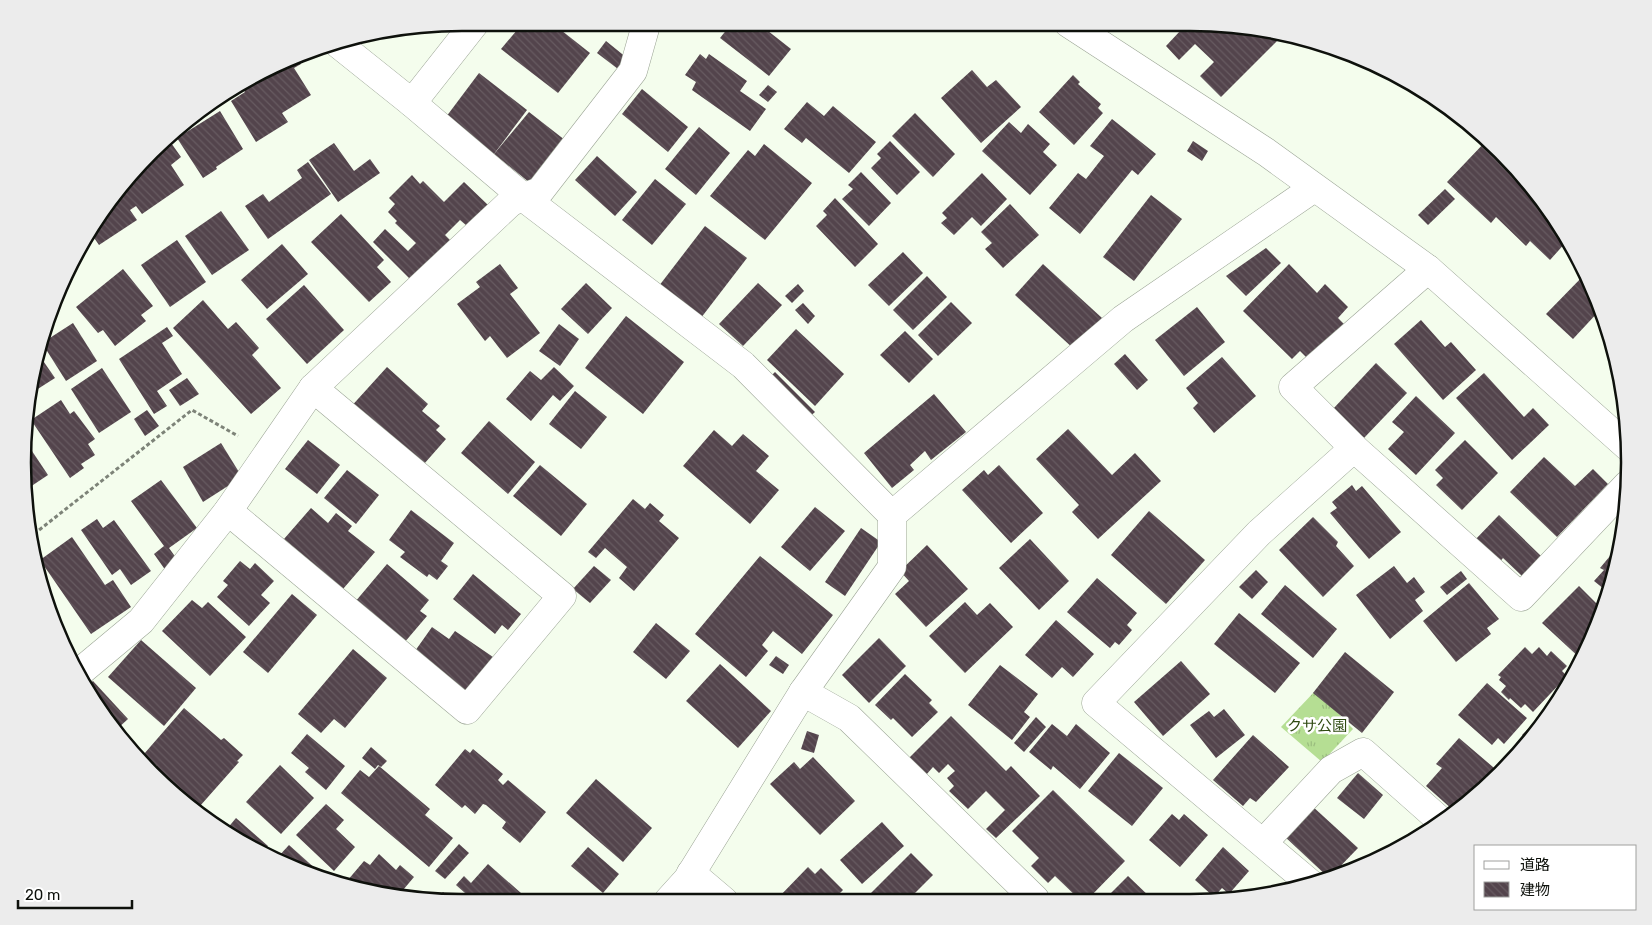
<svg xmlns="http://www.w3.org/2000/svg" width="1652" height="925" font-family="Rubik,'Noto Sans JP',sans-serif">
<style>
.grass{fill:url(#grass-tufts)}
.building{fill:url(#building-back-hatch)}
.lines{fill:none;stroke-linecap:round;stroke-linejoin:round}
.minor-casing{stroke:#9ba495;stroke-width:29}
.path{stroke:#7d8378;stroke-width:3;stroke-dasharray:4 2.5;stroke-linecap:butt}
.minor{stroke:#fff;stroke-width:28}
.labels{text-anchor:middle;stroke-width:5;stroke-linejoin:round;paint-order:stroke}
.park-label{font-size:15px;fill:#304b13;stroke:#fff}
.rim{fill:none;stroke:#0e110c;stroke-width:2.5}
</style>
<defs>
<pattern id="grass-tufts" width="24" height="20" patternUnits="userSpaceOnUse" patternTransform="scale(1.25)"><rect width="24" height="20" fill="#b5de93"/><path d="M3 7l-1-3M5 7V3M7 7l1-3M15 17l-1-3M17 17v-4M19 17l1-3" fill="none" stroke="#9abd7e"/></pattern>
<pattern id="building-back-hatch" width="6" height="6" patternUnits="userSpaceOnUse" patternTransform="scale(1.25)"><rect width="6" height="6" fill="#53444c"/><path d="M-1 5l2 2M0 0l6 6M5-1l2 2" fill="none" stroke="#675b61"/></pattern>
</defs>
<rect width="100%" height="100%" fill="#f4fded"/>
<!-- grass -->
<path class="grass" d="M1316 690 1353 729 1322 762 1281 727Z"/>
<!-- building -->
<g class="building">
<path d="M523 23H552L590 53 558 93 501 49Z"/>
<path d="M732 23H758L791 49 769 76 720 38Z"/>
<path d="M1175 23H1218L1266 31 1277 41 1221 97 1200 76 1214 62 1195 44 1179 60 1166 46 1181 30Z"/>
<path d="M606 41 627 58 618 69 597 53Z"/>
<path d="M700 54 706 59 709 54 747 81 740 91 766 109 750 131 692 90 696 82 685 75Z"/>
<path d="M297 59 301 64 294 68 311 95 282 113 288 122 256 142 231 101 245 92 242 88Z"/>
<path d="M972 70 987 87 996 80 1021 107 981 143 941 98Z"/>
<path d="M479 73 527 110 491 158 443 121Z"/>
<path d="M1073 75 1080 82 1078 84 1101 104 1098 108 1103 113 1074 145 1039 112Z"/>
<path d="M768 85 777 92 768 102 759 95Z"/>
<path d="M642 89 688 127 668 152 622 114Z"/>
<path d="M807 102 824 116 833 106 876 142 849 173 806 138 802 143 784 129Z"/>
<path d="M220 111 243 149 216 167 217 169 203 178 177 138Z"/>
<path d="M529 112 570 144 535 187 494 154Z"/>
<path d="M915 113 955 154 933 177 892 136Z"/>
<path d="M1112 119 1156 154 1138 175 1132 170 1080 234 1049 208 1078 173 1086 179 1104 156 1090 146Z"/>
<path d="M1009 122 1021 133 1028 124 1050 144 1043 152 1057 165 1030 195 982 151Z"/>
<path d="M699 127 730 153 696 195 665 169Z"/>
<path d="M169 140 181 157 171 165 184 185 142 214 136 206 130 210 137 220 99 245 90 232 97 218Z"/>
<path d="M1487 140 1539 195 1567 241 1550 260 1530 241 1526 246 1496 217 1491 223 1447 182Z"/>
<path d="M890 141 920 172 897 195 871 168 881 158 877 154Z"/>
<path d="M1193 141 1208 151 1202 161 1187 151Z"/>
<path d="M334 143 354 171 370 159 380 173 338 202 309 160Z"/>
<path d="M764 144 812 183 765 240 710 196 748 150 755 156Z"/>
<path d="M597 156 637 192 615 216 575 180Z"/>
<path d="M308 162 331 194 268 239 245 206 263 194 269 202 302 178 297 170Z"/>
<path d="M861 172 891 203 869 226 842 199 853 189 848 185Z"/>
<path d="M982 173 1007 199 981 226 972 217 954 235 941 223 947 218 942 213Z"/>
<path d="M412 175 420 184 423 181 444 202 464 182 488 205 467 226 460 220 445 235 454 244 414 283 373 242 385 229 408 251 416 243 395 223 397 221 388 212 395 204 389 198Z"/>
<path d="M655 179 686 204 652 245 622 220Z"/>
<path d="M1445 189 1455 199 1428 225 1418 215Z"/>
<path d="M1151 195 1182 219 1134 281 1103 257Z"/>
<path d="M835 198 878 244 855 267 816 226 827 215 823 211Z"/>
<path d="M1010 204 1039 235 1003 268 985 249 992 243 981 232Z"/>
<path d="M221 211 249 250 212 275 185 236Z"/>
<path d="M341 214 384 260 377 267 391 282 369 302 311 242Z"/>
<path d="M705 226 747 258 694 327 652 295Z"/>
<path d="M177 240 206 282 170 307 141 265Z"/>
<path d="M282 244 308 274 267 309 241 280Z"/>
<path d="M1266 248 1281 263 1246 296 1226 276Z"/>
<path d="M903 252 923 273 889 306 868 285Z"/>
<path d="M500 264 518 288 510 294 540 333 507 358 490 336 485 341 457 304 480 287 476 282Z"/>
<path d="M1043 264 1102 318 1074 349 1015 295Z"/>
<path d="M1289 264 1317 293 1325 284 1348 307 1338 318 1352 332 1316 367 1300 351 1292 359 1243 311Z"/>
<path d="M123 269 153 306 141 315 146 321 115 346 103 330 98 333 76 307Z"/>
<path d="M1586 273 1600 310 1573 339 1546 314Z"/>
<path d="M927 276 947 297 913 330 893 310Z"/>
<path d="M586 283 612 308 588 334 561 309Z"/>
<path d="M758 283 782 305 743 346 719 324Z"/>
<path d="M798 284 804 291 792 303 785 296Z"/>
<path d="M304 285 344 330 307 364 266 319Z"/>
<path d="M203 300 228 329 236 322 259 348 252 355 281 388 251 414 173 328Z"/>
<path d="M951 302 972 323 938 356 918 335Z"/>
<path d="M803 303 815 316 808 324 795 310Z"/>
<path d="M1197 307 1225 342 1184 376 1155 340Z"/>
<path d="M626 316 684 362 643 414 585 368Z"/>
<path d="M1421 320 1445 347 1451 342 1476 370 1443 400 1394 344Z"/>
<path d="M73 323 97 361 66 381 42 343Z"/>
<path d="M559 324 579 339 560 366 539 351Z"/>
<path d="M167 327 173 336 162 343 182 374 157 391 167 406 154 414 119 359Z"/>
<path d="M796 329 844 374 815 406 767 360Z"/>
<path d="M905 331 933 359 909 383 880 355Z"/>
<path d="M37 352 55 378 33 392Z"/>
<path d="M1125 354 1148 380 1137 390 1114 364Z"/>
<path d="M1222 357 1256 396 1214 433 1193 408 1198 403 1186 388Z"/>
<path d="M1376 363 1407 393 1364 438 1333 409Z"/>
<path d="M387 367 428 404 422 411 440 426 436 430 446 439 417 472 348 410Z"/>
<path d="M554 367 574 386 560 401 553 395 531 421 506 399 530 371 541 380Z"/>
<path d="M102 368 131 412 99 433 71 389Z"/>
<path d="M775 372 815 412 806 420 767 380Z"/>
<path d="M1484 373 1524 417 1533 408 1549 425 1512 460 1456 398Z"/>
<path d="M187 378 199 394 180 406 169 390Z"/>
<path d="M575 391 607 417 581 449 549 424Z"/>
<path d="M934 394 966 432 931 460 925 451 910 465 914 470 892 488 864 453Z"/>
<path d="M1416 396 1455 433 1416 475 1388 449 1404 432 1392 422Z"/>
<path d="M61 400 70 414 74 411 95 439 88 444 95 455 81 464 84 468 70 478 31 420Z"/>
<path d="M147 410 159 426 145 436 134 419Z"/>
<path d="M489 421 535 462 508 494 461 453Z"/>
<path d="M1068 429 1112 475 1135 453 1161 481 1098 539 1072 512 1079 505 1036 459Z"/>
<path d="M714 430 732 446 743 434 769 456 756 471 779 490 750 524 683 466Z"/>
<path d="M308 440 340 465 317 494 285 469Z"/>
<path d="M1465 440 1498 473 1462 510 1436 485 1443 478 1435 470Z"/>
<path d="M221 443 242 477 203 502 183 467Z"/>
<path d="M28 445 48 475 24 491H23Z"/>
<path d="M1544 457 1575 486 1593 469 1608 484 1557 537 1510 492Z"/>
<path d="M540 465 587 504 561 536 513 496Z"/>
<path d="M999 465 1043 513 1011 543 962 490 984 470 988 475Z"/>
<path d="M347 470 379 495 356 524 324 498Z"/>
<path d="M161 480 197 528 169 548 179 562 166 571 154 554 164 546 131 501Z"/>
<path d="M1352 485 1356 491 1362 486 1401 532 1369 559 1330 513 1337 508 1332 502Z"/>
<path d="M633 499 645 509 650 503 664 515 659 521 679 538 634 591 619 578 627 567 605 548 596 558 588 552Z"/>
<path d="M815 507 845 531 810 571 781 547Z"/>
<path d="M311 508 328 523 336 513 352 526 348 531 375 552 343 589 284 539Z"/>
<path d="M411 510 454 543 441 561 448 566 437 580 429 574 427 577 400 557 405 552 389 540Z"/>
<path d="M1149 511 1205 560 1166 604 1111 555Z"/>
<path d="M1499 515 1541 556 1522 576 1503 558 1498 564 1474 541Z"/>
<path d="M1313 517 1338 542 1336 546 1354 566 1323 597 1279 550Z"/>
<path d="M97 519 103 528 114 520 151 571 131 585 120 569 112 575 81 530Z"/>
<path d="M861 528 881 542 845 596 825 582Z"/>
<path d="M72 537 105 585 113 580 131 607 91 634 40 560Z"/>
<path d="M1030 539 1069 581 1039 610 999 568Z"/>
<path d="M1620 544 1609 593 1594 581 1604 570 1600 568Z"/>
<path d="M927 545 968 589 926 627 895 594 909 581 900 571Z"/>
<path d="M760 556 833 615 802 654 773 631 762 645 768 651 746 677 695 634Z"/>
<path d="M240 561 250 569 255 563 274 581 261 595 270 603 249 626 217 597 228 585 223 581Z"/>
<path d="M387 564 429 600 420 611 427 616 404 643 355 602Z"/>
<path d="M594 566 611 580 590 603 573 589Z"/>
<path d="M1394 566 1407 583 1414 577 1425 592 1415 600 1423 611 1390 639 1356 595Z"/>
<path d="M1256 570 1268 582 1252 599 1239 587Z"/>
<path d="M1461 571 1467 579 1447 595 1440 587Z"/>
<path d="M473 574 521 614 508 630 502 625 495 634 453 599Z"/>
<path d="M1097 578 1137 613 1127 625 1132 630 1119 645 1115 642 1110 648 1067 612Z"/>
<path d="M1469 583 1499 619 1487 628 1491 634 1456 662 1423 621Z"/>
<path d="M1285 585 1337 629 1313 658 1261 614Z"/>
<path d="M1579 586 1603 610 1581 659 1542 623Z"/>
<path d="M292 594 317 615 268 673 243 652Z"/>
<path d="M192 600 202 608 208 602 246 637 210 676 162 631Z"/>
<path d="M965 602 977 615 990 603 1013 627 965 673 929 636Z"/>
<path d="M1239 613 1300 663 1275 693 1214 644Z"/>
<path d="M1056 620 1094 654 1073 677 1062 667 1052 678 1025 655Z"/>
<path d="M656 623 690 651 666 679 633 652Z"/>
<path d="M432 627 449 639 455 631 493 657 467 692 415 651Z"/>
<path d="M879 638 906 666 869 703 842 675Z"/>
<path d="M141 640 196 688 164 726 108 677Z"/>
<path d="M1525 647 1532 654 1539 647 1547 656 1551 651 1567 666 1562 671 1567 676 1533 712 1525 704 1521 708 1510 698 1509 700 1501 692 1506 686 1499 680 1501 677 1498 675Z"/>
<path d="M353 649 387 678 345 728 334 719 321 733 298 714Z"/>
<path d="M1345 652 1394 692 1362 733 1313 693Z"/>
<path d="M776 656 789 665 783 674 769 665Z"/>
<path d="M1181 661 1210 694 1163 736 1134 702Z"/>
<path d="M720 664 771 711 738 748 686 701Z"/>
<path d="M1000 665 1038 694 1024 712 1030 717 1012 740 968 705Z"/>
<path d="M905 674 932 700 929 703 938 712 912 737 893 718 891 720 875 705Z"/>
<path d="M93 681 128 719 117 729 89 684Z"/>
<path d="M1487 683 1527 718 1504 744 1498 738 1492 745 1458 715Z"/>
<path d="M184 708 221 740 224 738 243 755 237 761 239 762 200 806 202 808 201 809 185 796 186 793 184 796 153 770 157 766 144 754Z"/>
<path d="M1224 709 1245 735 1216 758 1190 725 1209 711 1214 717Z"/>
<path d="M951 716 1006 771 1011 766 1040 796 996 838 986 829 1005 810 986 791 968 809 949 791 954 786 947 778 955 771 948 764 939 773 933 767 926 775 909 758Z"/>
<path d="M1036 717 1046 727 1024 752 1014 743Z"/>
<path d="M1539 718 1541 721 1527 740 1522 735Z"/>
<path d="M1052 724 1067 736 1076 724 1110 753 1080 789 1053 766 1051 770 1029 752Z"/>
<path d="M807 731 819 735 814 753 801 749Z"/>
<path d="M307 734 345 766 326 790 305 772 309 768 291 753Z"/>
<path d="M1253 735 1289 767 1256 802 1250 798 1243 806 1213 780Z"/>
<path d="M1459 738 1500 773 1469 799 1466 796 1453 810 1426 786 1442 768 1436 764Z"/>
<path d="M371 747 387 761 381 767 378 765 375 769 362 758Z"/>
<path d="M465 749 470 753 473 749 503 774 498 780 503 785 508 780 546 812 520 843 502 828 506 822 486 805 483 804 475 814 465 805 462 808 435 785Z"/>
<path d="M1119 753 1163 788 1132 826 1088 791Z"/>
<path d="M813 757 855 801 820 835 770 784 794 762 800 769Z"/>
<path d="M280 765 314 798 281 834 246 802Z"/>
<path d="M379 766 430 809 425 815 453 838 429 867 341 793 360 770 369 777Z"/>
<path d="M1358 773 1383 795 1364 819 1337 798Z"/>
<path d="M596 779 652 828 623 862 566 813Z"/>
<path d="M1053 790 1125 861 1088 899H1079L1055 876 1048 883 1031 866 1039 858 1012 831Z"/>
<path d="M326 804 344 820 336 829 355 847 334 871 296 835Z"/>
<path d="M1311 805 1358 848 1329 878 1283 835Z"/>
<path d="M1172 814 1179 820 1184 814 1208 835 1180 867 1149 840Z"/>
<path d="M236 818 268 846 263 852 242 843 226 830Z"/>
<path d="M882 822 904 846 862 884 840 860Z"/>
<path d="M459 844 469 853 445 879 435 871Z"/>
<path d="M289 845 318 871 316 874 277 858Z"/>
<path d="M588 847 619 874 603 893 571 866Z"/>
<path d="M1223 847 1249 871 1229 894 1222 888 1214 897 1195 880Z"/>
<path d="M911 853 933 875 908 900H878L871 893Z"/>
<path d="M379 854 396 870 400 865 414 877 398 896 357 889 347 881 364 861 370 865Z"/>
<path d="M488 864 530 901H474L456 885 464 876 471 883Z"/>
<path d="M808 867 815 874 821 868 843 890 833 900H776Z"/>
<path d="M1128 876 1152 899H1105Z"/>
<path d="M418 891 430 901 412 898Z"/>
<path d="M443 892 454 902H434Z"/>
</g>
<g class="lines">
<defs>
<g id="minor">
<path d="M1068 23 1266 152 1428 269 1628 447"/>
<path d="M337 43 412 103 475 23"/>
<path d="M412 103 523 197 743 365 892 515"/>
<path d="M1354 448 1521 597 1627 485"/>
<path d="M228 511 467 710 562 596 313 388"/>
<path d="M81 671 141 621 228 511 313 388 511 202 540 191 633 71 646 25"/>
<path d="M803 692 849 718 1035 899"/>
<path d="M1264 842 1331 770 1363 752 1442 822"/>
<path d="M691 873 724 901"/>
<path d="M1311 884 1096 703 1259 533 1354 448 1293 387 1428 269"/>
<path d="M668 901 687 880 803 692 892 567V515L1123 319 1314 188"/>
</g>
</defs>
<!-- minor casing -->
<use href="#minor" class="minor-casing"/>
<!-- path -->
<path class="path" d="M34 534 192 410 238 436"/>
<!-- minor -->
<use href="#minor" class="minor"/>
</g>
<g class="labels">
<!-- park labels -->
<g class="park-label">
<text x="1317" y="731">クサ公園</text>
</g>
</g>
<!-- crop -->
<path d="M0 0H1652V925H0ZM462 31H1190A431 431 0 0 1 1621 462V463A431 431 0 0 1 1190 894H462A431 431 0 0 1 31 463V462A431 431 0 0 1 462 31Z" fill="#ececec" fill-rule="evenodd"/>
<path class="rim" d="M462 31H1190A431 431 0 0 1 1621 462V463A431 431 0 0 1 1190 894H462A431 431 0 0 1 31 463V462A431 431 0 0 1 462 31Z"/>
<!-- legend -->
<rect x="1474" y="845" width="162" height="65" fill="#ffffff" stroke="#9fa09e"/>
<rect x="1484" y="861" width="25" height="8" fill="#ffffff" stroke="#9fa09e"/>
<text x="1520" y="870" font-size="15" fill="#0e110c">道路</text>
<rect x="1484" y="882" width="25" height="15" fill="url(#building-back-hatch)" stroke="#9fa09e"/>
<text x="1520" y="895" font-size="15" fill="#0e110c">建物</text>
<!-- scale -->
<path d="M18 900v8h114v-8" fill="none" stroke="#0e110c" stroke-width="2.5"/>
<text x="25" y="900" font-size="15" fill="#0e110c" stroke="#ffffff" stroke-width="4" paint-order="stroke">20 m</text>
</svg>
